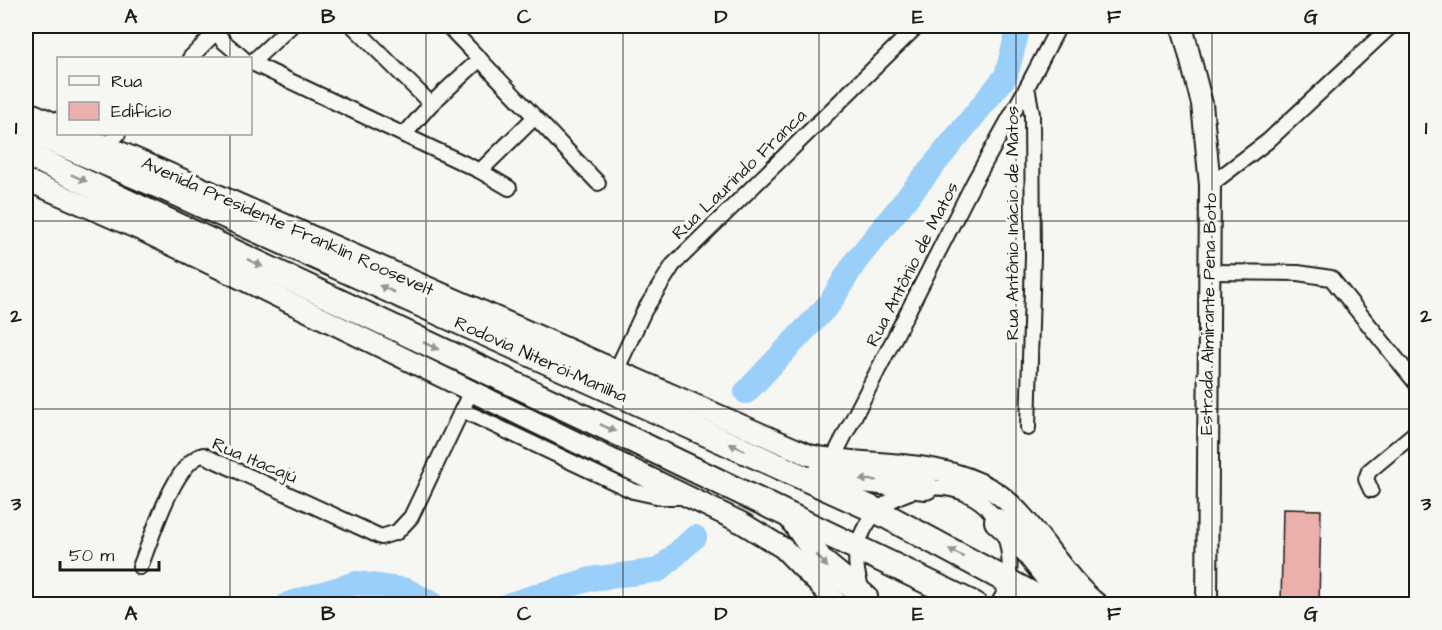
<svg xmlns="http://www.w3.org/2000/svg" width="1442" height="630" font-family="'Architects Daughter',sans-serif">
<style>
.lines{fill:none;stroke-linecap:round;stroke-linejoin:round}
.river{stroke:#99cff8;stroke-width:24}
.building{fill:#ebb0ab;stroke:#1c1c1c;stroke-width:1.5}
.street-casing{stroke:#1c1c1c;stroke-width:18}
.secondary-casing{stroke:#1c1c1c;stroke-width:24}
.highway-casing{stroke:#1c1c1c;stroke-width:28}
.street{stroke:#f6f6f2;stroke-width:14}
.secondary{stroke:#f6f6f2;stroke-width:20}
.highway{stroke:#f6f6f2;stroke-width:24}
.oneway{fill:#949492}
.grid{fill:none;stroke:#1c1c1c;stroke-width:1.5;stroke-opacity:0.55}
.labels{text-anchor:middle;stroke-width:6;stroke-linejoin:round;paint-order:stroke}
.street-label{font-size:18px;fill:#1c1c1c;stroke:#f6f6f2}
.neatline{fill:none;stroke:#1c1c1c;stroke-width:2}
.grid-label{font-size:20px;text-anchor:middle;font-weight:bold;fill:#1c1c1c}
</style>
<rect width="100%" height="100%" fill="#f6f6f2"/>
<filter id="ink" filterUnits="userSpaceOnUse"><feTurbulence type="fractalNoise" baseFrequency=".0167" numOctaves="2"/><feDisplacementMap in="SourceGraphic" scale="12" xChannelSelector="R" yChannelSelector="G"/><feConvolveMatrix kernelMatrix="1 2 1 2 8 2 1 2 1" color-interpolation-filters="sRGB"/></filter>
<g filter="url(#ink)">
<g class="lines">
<!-- river -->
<g class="river">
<path d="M746 392 830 303 855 262 1006 76 1019 26"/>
<path d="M288 604 356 583 406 590 433 604"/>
<path d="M510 604 591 579 659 570 695 537"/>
</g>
</g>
<!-- building -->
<path class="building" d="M1283 509 1321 510 1319 604H1281Z"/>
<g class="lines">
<defs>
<g id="street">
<path d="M212 26 223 41 243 58"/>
<path d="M353 26 431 104"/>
<path d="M448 26 598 183"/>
<path d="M190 58 222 26"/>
<path d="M250 62 480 171 509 188"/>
<path d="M251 63 291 26"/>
<path d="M404 135 431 104 480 59"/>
<path d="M107 145 118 134"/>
<path d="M480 171 534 118"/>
<path d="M1210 185 1268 141 1391 26"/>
<path d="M1210 272 1298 273 1331 278 1416 383"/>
<path d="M616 371 644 311 673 265 917 26"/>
<path d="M462 410 633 491 661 497H684"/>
<path d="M1028 428 1033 256 1032 114 1027 87 1059 26"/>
<path d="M832 460 974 182 1027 87"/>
<path d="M1371 490 1366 479 1369 471 1416 432"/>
<path d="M140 567C151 541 174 461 203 455L381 537 397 532 411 517 471 391"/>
<path d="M863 592C823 494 977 441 1007 543 1012 563 1010 587 998 604"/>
</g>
<g id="secondary">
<path d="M1182 26 1202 104 1210 185 1207 604"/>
<path d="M26 111 58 125"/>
<path d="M79 134 809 455C869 468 936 457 992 490 1030 512 1059 574 1097 604"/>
<path d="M26 180 141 230 742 523 783 548 838 604"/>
</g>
<g id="highway">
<path d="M26 129 166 189 877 511 1050 604"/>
<path d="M26 154 624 436 974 604"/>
<path d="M818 475 926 487"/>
<path d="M791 517 821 561 865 597"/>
<path d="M997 521 1019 541 1069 604"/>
</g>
</defs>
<!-- street casing -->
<use href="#street" class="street-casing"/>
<!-- secondary casing -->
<use href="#secondary" class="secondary-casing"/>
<!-- highway casing -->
<use href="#highway" class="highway-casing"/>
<!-- street -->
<use href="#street" class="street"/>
<!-- secondary -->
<use href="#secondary" class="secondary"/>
<!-- highway -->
<use href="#highway" class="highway"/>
</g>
<!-- one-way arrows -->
<defs><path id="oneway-solid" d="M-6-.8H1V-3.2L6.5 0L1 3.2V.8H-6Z" transform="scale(1.5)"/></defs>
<g class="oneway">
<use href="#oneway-solid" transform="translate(79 178) rotate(24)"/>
<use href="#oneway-solid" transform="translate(255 263) rotate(26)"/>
<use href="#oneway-solid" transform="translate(387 289) rotate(-156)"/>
<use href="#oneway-solid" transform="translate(431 346) rotate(25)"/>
<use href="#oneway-solid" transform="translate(608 428) rotate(25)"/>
<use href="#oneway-solid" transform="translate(737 447) rotate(-156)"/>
<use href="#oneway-solid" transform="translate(868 480) rotate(-178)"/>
<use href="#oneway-solid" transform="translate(956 553) rotate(-152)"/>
<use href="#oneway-solid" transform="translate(822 561) rotate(49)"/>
</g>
</g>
<!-- grid -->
<path class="grid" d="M230 26V58M426 26V604M623 26V604M819 26V604M1016 26V604M1212 26V604M230 134V604M26 221H1416M26 409H1416"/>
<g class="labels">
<!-- street labels -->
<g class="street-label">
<text transform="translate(739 174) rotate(-44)" y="6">Rua Laurindo Franca</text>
<text transform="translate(1012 223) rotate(-90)" y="6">Rua Antônio Inácio de Matos</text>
<text transform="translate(288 226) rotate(24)" y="6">Avenida Presidente Franklin Roosevelt</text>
<text transform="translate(912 264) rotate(-63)" y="6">Rua Antônio de Matos</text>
<text transform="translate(1208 314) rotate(-89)" y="6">Estrada Almirante Pena Boto</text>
<text transform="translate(541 359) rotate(24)" y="6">Rodovia Niterói-Manilha</text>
<text transform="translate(255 460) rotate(23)" y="6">Rua Itacajú</text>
</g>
</g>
<!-- margin -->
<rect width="1442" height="630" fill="none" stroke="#f6f6f2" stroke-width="66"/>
<!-- legend -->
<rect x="57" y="57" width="195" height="78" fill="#f6f6f2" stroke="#9f9f9c" stroke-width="1.5"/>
<rect x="69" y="76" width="30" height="9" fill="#f6f6f2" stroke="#9f9f9c" stroke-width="1.5"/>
<text x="111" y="87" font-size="18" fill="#1c1c1c">Rua</text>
<rect x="69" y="102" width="30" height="18" fill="#ebb0ab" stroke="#9f9f9c" stroke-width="1.5"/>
<text x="111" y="117" font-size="18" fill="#1c1c1c">Edifício</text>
<!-- scale -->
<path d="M60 561v9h99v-9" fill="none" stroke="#1c1c1c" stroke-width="3"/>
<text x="69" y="561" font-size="18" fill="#1c1c1c" stroke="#f6f6f2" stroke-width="4.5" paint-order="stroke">50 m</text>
<rect x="33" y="33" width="1376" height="564" class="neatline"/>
<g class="grid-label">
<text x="131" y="23">A</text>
<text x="328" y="23">B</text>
<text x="524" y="23">C</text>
<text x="721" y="23">D</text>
<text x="918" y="23">E</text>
<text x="1114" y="23">F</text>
<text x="1311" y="23">G</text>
<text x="16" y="134">1</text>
<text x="1426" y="134">1</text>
<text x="16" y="322">2</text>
<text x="1426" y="322">2</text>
<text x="16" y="510">3</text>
<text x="1426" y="510">3</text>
<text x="131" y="620">A</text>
<text x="328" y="620">B</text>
<text x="524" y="620">C</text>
<text x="721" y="620">D</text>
<text x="918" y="620">E</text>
<text x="1114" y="620">F</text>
<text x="1311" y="620">G</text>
</g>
</svg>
